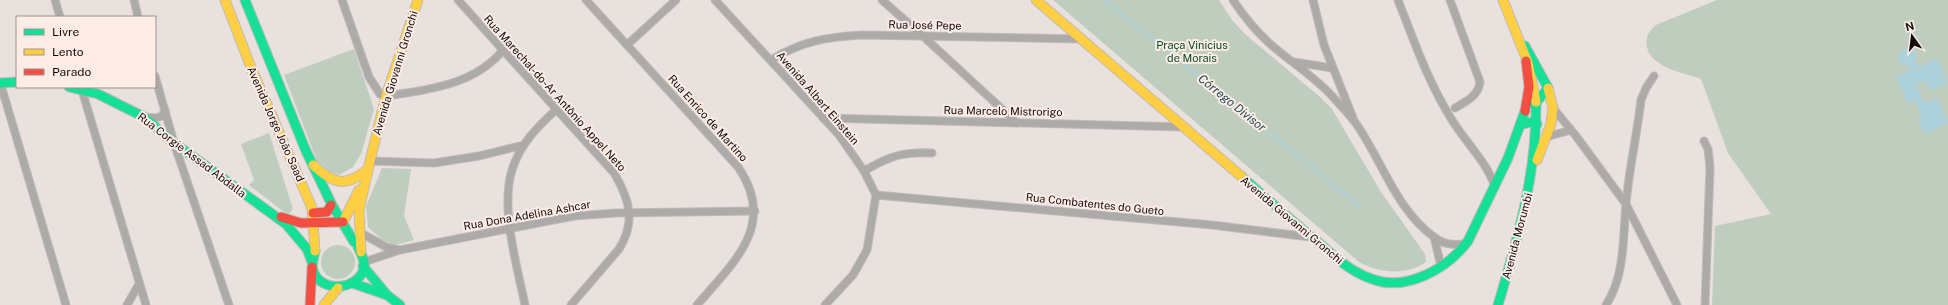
<svg xmlns="http://www.w3.org/2000/svg" width="1948" height="305" font-family="'Public Sans',sans-serif">
<style>
.green{fill:#bfcdbe}
.water{fill:#add2db}
.lines{fill:none;stroke-linecap:round;stroke-linejoin:round}
.stream{stroke:#add2db;stroke-width:2}
.street-casing{stroke:#c1bbb8;stroke-width:9}
.fast-casing{stroke:#c1bbb8;stroke-width:11}
.slow-casing{stroke:#c1bbb8;stroke-width:11}
.jam-casing{stroke:#c1bbb8;stroke-width:11}
.street{stroke:#adaaaa;stroke-width:7}
.fast{stroke:#16e098;stroke-width:9}
.slow{stroke:#ffcf43;stroke-width:9}
.jam{stroke:#f24e42;stroke-width:9}
.labels{text-anchor:middle;stroke-width:4;stroke-linejoin:round;paint-order:stroke}
.street-label{font-size:11px;fill:#110c0a;stroke:#fcece5}
.park-label{font-size:11px;fill:#044b25;stroke:#fcece5}
.water-label{font-size:12px;font-style:italic;fill:#1a4a56;stroke:#fcece5}
</style>
<rect width="100%" height="100%" fill="#e9e1dd"/>
<!-- green -->
<g class="green">
<path d="M1053 0H1219L1232 20 1246 35 1320 97 1332 109 1381 192 1425 254 1426 262C1407 276 1379 273 1359 262Z"/>
<path d="M1717 0H1948V305H1712L1715 226 1771 214 1728 153 1701 79C1684 73 1650 67 1647 47 1645 37 1649 31 1656 25Z"/>
<path d="M354 49 374 109 361 154 353 167 339 175 325 171 317 161 284 75Z"/>
<path d="M269 133 293 209 288 215 249 185 254 180 241 144Z"/>
<path d="M382 168 411 169 404 216 414 240 395 245 382 240 368 227 366 206Z"/>
<circle cx="338" cy="262" r="17"/>
</g>
<!-- water -->
<path class="water" d="M1907 48 1912 49 1916 52V62L1913 65 1918 63 1920 66 1937 58 1947 83 1929 90 1925 80 1916 84 1924 103 1937 98 1948 123 1924 134 1918 120 1922 118 1915 100 1907 103 1896 76 1910 70 1908 66 1900 63 1898 58 1901 51Z"/>
<g class="lines">
<!-- stream -->
<path class="stream" d="M1104 0 1360 206"/>
<defs>
<g id="street">
<path d="M55 0 60 17"/>
<path d="M134 0 138 17"/>
<path d="M342 0 369 77 380 94 386 96C427 90 475 85 503 50"/>
<path d="M458 0 614 173C630 200 636 222 619 249L571 305"/>
<path d="M586 0 738 167C778 225 733 263 697 305"/>
<path d="M715 0 839 135 864 171 876 195 867 250 853 275 825 305"/>
<path d="M882 0 924 37 1017 123"/>
<path d="M1233 0C1243 15 1255 30 1268 42 1289 61 1314 76 1333 97 1341 106 1350 115 1357 125 1383 163 1396 209 1434 237 1444 245 1454 245 1465 244"/>
<path d="M1313 0 1324 45 1353 118"/>
<path d="M1398 0C1414 41 1428 82 1452 120 1466 143 1487 162 1495 187"/>
<path d="M1450 0 1480 82C1478 96 1467 101 1455 108"/>
<path d="M627 45 676 0"/>
<path d="M771 60C802 41 826 37 862 35L1081 39"/>
<path d="M1294 62 1332 68"/>
<path d="M155 76 174 143 229 305"/>
<path d="M0 82 66 305"/>
<path d="M81 87 146 305"/>
<path d="M1553 108 1576 136 1626 204 1677 305"/>
<path d="M144 117 156 118 162 116 165 110"/>
<path d="M823 118 1183 127"/>
<path d="M1546 137 1571 130"/>
<path d="M1704 141 1708 149 1710 167 1705 305"/>
<path d="M370 161 434 163 479 156 524 145"/>
<path d="M864 171C888 157 903 151 932 153"/>
<path d="M876 195 1212 225 1310 237"/>
<path d="M361 233 386 247 399 250"/>
<path d="M1434 237 1441 266"/>
<path d="M364 262 400 250 574 216 616 213 755 211"/>
<path d="M127 305 139 284"/>
<path d="M525 305C517 265 500 209 512 170 520 144 538 126 557 109"/>
<path d="M1606 305C1625 276 1623 237 1626 204 1629 169 1637 135 1641 100L1646 88 1654 76"/>
</g>
<g id="fast">
<path d="M245 0 306 151 332 205 354 242"/>
<path d="M1525 46 1548 88 1534 105"/>
<path d="M0 83 17 82"/>
<path d="M69 87 98 94 144 117 174 143 286 224 307 249 312 262"/>
<path d="M1520 125 1531 122 1537 124"/>
<path d="M1242 177C1267 199 1293 222 1319 243 1335 257 1351 272 1372 279 1406 292 1447 269 1468 241L1508 158 1525 111"/>
<path d="M315 251C314 257 311 264 313 270 321 297 367 288 364 262 363 257 360 252 358 247"/>
<path d="M363 266 387 295 400 305"/>
<path d="M352 283 387 295"/>
<path d="M1498 305C1518 238 1537 173 1536 102"/>
</g>
<g id="slow">
<path d="M225 0 252 70 312 208 315 251"/>
<path d="M1036 0 1242 177"/>
<path d="M1503 0 1528 63 1536 102"/>
<path d="M1537 160 1551 124 1553 108 1548 88"/>
<path d="M313 165C333 184 346 188 368 169"/>
<path d="M343 222 359 190"/>
<path d="M361 252 359 210 370 161 386 96 418 0"/>
<path d="M324 305 338 288"/>
</g>
<g id="jam">
<path d="M1525 111 1529 87 1526 61"/>
<path d="M313 213 327 212 331 205"/>
<path d="M281 217 301 223 343 222"/>
<path d="M310 305 312 267"/>
</g>
</defs>
<!-- street casing -->
<use href="#street" class="street-casing"/>
<!-- fast casing -->
<use href="#fast" class="fast-casing"/>
<!-- slow casing -->
<use href="#slow" class="slow-casing"/>
<!-- jam casing -->
<use href="#jam" class="jam-casing"/>
<!-- street -->
<use href="#street" class="street"/>
<!-- fast -->
<use href="#fast" class="fast"/>
<!-- slow -->
<use href="#slow" class="slow"/>
<!-- jam -->
<use href="#jam" class="jam"/>
</g>
<g class="labels">
<!-- street labels -->
<g class="street-label">
<text transform="translate(925 25) rotate(1)" y="4">Rua José Pepe</text>
<text transform="translate(395 73) rotate(-73)" y="4">Avenida Giovanni Gronchi</text>
<text transform="translate(555 93) rotate(48)" y="4">Rua Marechal-do-Ar Antônio Appel Neto</text>
<text transform="translate(818 98) rotate(49)" y="4">Avenida Albert Einstein</text>
<text transform="translate(1003 111) rotate(1)" y="4">Rua Marcelo Mistrorigo</text>
<text transform="translate(708 118) rotate(48)" y="4">Rua Enrico de Martino</text>
<text transform="translate(276 124) rotate(66)" y="4">Avenida Jorge João Saad</text>
<text transform="translate(192 155) rotate(37)" y="4">Rua Corgie Assad Abdalla</text>
<text transform="translate(1095 204) rotate(6)" y="4">Rua Combatentes do Gueto</text>
<text transform="translate(527 215) rotate(-10)" y="4">Rua Dona Adelina Ashcar</text>
<text transform="translate(1292 220) rotate(40)" y="4">Avenida Giovanni Gronchi</text>
<text transform="translate(1517 236) rotate(-75)" y="4">Avenida Morumbi</text>
</g>
<!-- park labels -->
<g class="park-label">
<text x="1192" y="49">Praça Vinicius<tspan x="1192" dy="13">de Morais</tspan></text>
</g>
<!-- water labels -->
<g class="water-label">
<text transform="translate(1232 103) rotate(39)" y="4">Córrego Divisor</text>
</g>
</g>
<!-- legend -->
<rect x="16" y="16" width="140" height="72" fill="#fcece5" stroke="#9e928d"/>
<rect x="24" y="29" width="20" height="6" fill="#16e098" stroke="#9e928d"/>
<text x="52" y="36" font-size="12" fill="#110c0a">Livre</text>
<rect x="24" y="49" width="20" height="6" fill="#ffcf43" stroke="#9e928d"/>
<text x="52" y="56" font-size="12" fill="#110c0a">Lento</text>
<rect x="24" y="69" width="20" height="6" fill="#f24e42" stroke="#9e928d"/>
<text x="52" y="76" font-size="12" fill="#110c0a">Parado</text>
<!-- north arrow -->
<g transform="translate(1912 36) rotate(346)" stroke="#fcece5" stroke-width="3" paint-order="stroke">
<path d="M0-3L7 15L0 10L-7 15Z" fill="#110c0a"/>
<text y="-6" font-size="11" font-weight="bold" text-anchor="middle" fill="#110c0a">N</text>
</g>
</svg>
